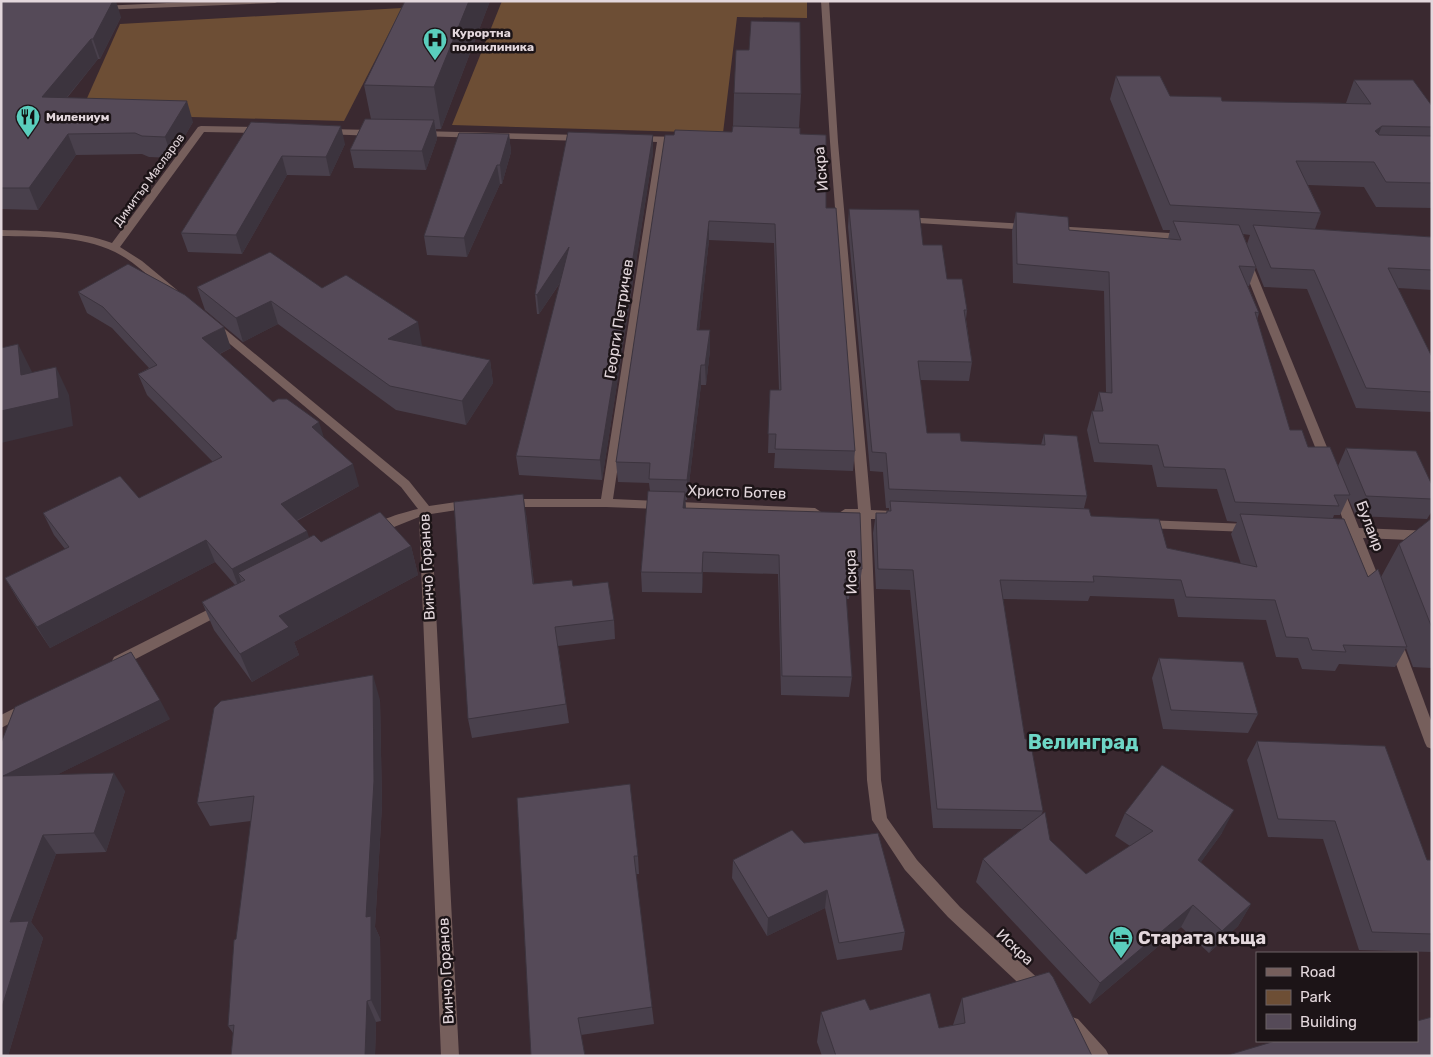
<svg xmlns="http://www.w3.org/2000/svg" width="1433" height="1057" font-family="Rubik,sans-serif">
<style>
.green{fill:#6d4e35}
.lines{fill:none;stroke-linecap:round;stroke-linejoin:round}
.minor{fill:#765f5c;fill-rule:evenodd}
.wall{fill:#49404c;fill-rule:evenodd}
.shaded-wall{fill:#3c343e}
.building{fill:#554a58;stroke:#3c343e}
.labels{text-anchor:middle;stroke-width:5;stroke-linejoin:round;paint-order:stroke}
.far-poi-label{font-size:12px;font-weight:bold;fill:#e3d7dc;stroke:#1c1417;text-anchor:start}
.far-street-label{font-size:12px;fill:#e3d7dc;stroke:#1c1417}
.street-label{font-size:15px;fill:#e3d7dc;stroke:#1c1417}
.near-poi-label{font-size:18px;font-weight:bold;fill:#e3d7dc;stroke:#1c1417;text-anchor:start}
.district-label{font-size:20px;font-weight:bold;fill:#6ed6c6;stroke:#1c1417}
</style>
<rect width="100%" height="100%" fill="#3a2930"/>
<!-- green -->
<g class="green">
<path d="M502 1H807V18L737 17 723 133 452 125Z"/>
<path d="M402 8 344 121 80 114 120 24Z"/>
</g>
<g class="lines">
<!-- minor -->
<g class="minor">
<path d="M212 1H279L275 3 100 10 96 8 100 6Z"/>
<path d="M821 1H829L838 142 871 510 892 511 898 515 892 519H871L881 780 887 818 917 860 960 907 1043 983 1045 989 1043 995 1037 997 1031 995 948 917 905 870 872 820 867 780 859 518 845 517 839 513 845 509H858L830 142Z"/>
<path d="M201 126 262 127 266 130 262 133 204 132 120 247 142 261 177 290 178 292 177 294H169C152 279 135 262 115 252 80 235 39 237 1 236V230C39 231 77 230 112 243L198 127Z"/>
<path d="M327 129 375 130 379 133 375 136 324 134V130Z"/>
<path d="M420 131 582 135 586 138 582 141 417 136 416 134Z"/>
<path d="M637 136 682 137 686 140 682 143 666 142 613 499 815 508 821 512 819 515 606 507H507L501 503 507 499H601L657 142 634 141V137Z"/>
<path d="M904 217 1029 224 1034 227 1029 230 901 222V218Z"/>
<path d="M1054 226 1186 234 1191 237 1186 240 1051 231 1049 229Z"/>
<path d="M1246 258 1251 261 1333 462 1331 465 1327 466 1321 462 1241 261Z"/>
<path d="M216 324 220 325 409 481 429 506 470 500 476 504 470 508 431 514 459 1056H441L419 517 374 535 370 533 368 530C375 520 405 512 418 509L401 487 212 329 211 327Z"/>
<path d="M1338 486 1344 490 1359 528 1432 531V541L1363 538 1384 591 1382 594H1372L1350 537 1330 535 1328 532 1330 529 1346 528 1332 490Z"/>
<path d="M1144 520 1249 524 1253 525 1255 528 1253 531 1249 532 1144 528 1140 527 1138 524 1140 521Z"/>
<path d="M223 602 228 603 230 607 228 611 124 665 119 666 114 665 112 661 114 657Z"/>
<path d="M1395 637 1400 638 1402 642 1432 723V749L1427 747 1425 743 1388 642 1390 638Z"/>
<path d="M25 703 30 705 32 709 30 713 1 728V715Z"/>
<path d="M1072 1017 1078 1019 1106 1050 1109 1056H1088L1066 1031 1063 1025 1066 1019Z"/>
</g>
</g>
<!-- wall -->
<g class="wall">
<path d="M1 1 121 17 100 59H98L67 98 193 122 172 158 149 157 142 154 76 155 38 210 1 209Z"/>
<path d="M490 1 441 129H436L437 139 426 170 354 168 350 150 371 119 364 85Z"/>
<path d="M1116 76 1170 96 1222 101 1346 103 1354 80 1432 106V208L1376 207 1364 187 1308 185 1321 213 1315 229 1432 237V290L1398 288 1432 357V412L1356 408 1307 289 1264 287 1256 267 1249 286H1248L1259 313 1257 320 1290 430 1308 447 1338 466 1346 448 1432 485V511L1427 519 1356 516 1348 498 1340 515H1334L1333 518 1368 577H1381L1399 544 1432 518V668L1413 667 1406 648 1395 667 1339 664 1335 671 1302 669 1298 658 1276 657 1266 620 1178 617 1174 599 1090 596 1088 601 1003 599 1025 739 1043 811 1041 815 1050 840 1086 874 1130 846 1115 836 1125 813 1222 833 1200 863 1251 904 1238 926 1209 953 1181 927 1090 1004 976 882 983 859 1022 829 933 828 910 590 876 589 873 533 876 513H886L887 511H889V508H886L883 472 870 471 848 227 849 209 923 245 947 279 967 310 966 319 972 362 969 381 920 380 927 433 961 441 1041 445 1044 434 1087 496 1084 508 1091 516 1167 548 1241 564 1231 534 1237 522 1227 521 1217 489 1157 487 1152 465 1094 462 1087 430 1092 411H1094L1099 392H1106L1104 291 1013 283 1012 231 1016 212 1069 230 1168 239 1170 230H1163L1110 99ZM1243 234 1250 235 1247 244Z"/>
<path d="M734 93 801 94 799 128 800 134 826 208 855 451 853 471 774 468 775 453H768L770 390H779L774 243 709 240 699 330H710V350L706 385H701L687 500H685L686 508 862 569 859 589H850L849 599H846L852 677 849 697 781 695 778 574 703 572 702 593 642 592 641 572 650 491 649 483 618 482 616 462 674 135 732 132 733 126Z"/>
<path d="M251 122 345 144 330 176 287 175 242 254 188 252 181 233Z"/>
<path d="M509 134 511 152 502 184H500L467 257 427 255 424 236Z"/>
<path d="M653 135V153L602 480 519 475 516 456 560 283 539 314H537L535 294Z"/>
<path d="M197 287 322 288 422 346 490 360 493 383 466 425 396 410 278 324 243 342 205 310Z"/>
<path d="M78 292 231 348 220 354 273 402 324 438 359 486 297 521 309 538 321 542 411 546 418 575 294 642 299 655 252 682 214 630 202 602 235 585 215 562 50 648 18 600 5 578 65 549 54 535 43 513 139 498 213 462 147 395 138 374 149 368 112 328 87 313Z"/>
<path d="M526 514 534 584 573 586 614 620 615 639 558 646 569 723 472 738 468 719Z"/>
<path d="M1159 658 1258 714 1248 733 1163 729 1152 678Z"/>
<path d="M380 700 382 805 375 927 380 938 381 1021 376 1022 375 1056H231L233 1033 228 1026 236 939 251 821 210 826 197 803Z"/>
<path d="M170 719 58 774 125 791 106 852 56 854 31 922 43 938 8 1056H1V743Z"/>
<path d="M1257 741 1427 860H1432V952L1359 950 1323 839 1268 837 1247 760Z"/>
<path d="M517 798 638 856 639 874H636L654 1024 581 1035Z"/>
<path d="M804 843 905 932 902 950 837 960 825 908 767 936 732 878 733 860Z"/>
<path d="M962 998 1092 1056H822L817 1042 821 1012 870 1010 939 1028 953 1025Z"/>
</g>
<!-- shaded-wall -->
<g class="shaded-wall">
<path d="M113 1H116L121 17 100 59 93 39Z"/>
<path d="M469 1H490L441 129 434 87Z"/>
<path d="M91 39 98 59 50 118 42 97Z"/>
<path d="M187 101 193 122 172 158 165 137Z"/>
<path d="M434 120 437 139 426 170 422 151Z"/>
<path d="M341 126 345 144 330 176 326 157Z"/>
<path d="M1382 126 1372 150 1375 131Z"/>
<path d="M68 134 76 155 38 210 29 188Z"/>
<path d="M509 134 511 152 502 184 500 165Z"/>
<path d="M653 135V153L602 480 600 460Z"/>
<path d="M282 156 287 175 242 254 236 235Z"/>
<path d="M497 165 500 184 467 257 464 238Z"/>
<path d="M709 221V240L697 349V330Z"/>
<path d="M569 247 571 266 539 314 537 295Z"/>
<path d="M271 301 278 324 243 342 236 318Z"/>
<path d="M418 322 422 346 388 339Z"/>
<path d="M224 327 231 348 209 359 202 338Z"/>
<path d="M710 330V350L706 385 705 365Z"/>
<path d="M18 344 32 372 35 403 21 375Z"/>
<path d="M490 360 493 383 466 425 462 401Z"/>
<path d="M701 365V385L687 500V480Z"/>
<path d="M56 367 69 395 73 426 1 443V411Z"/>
<path d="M319 422 326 444 312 427Z"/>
<path d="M353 464 359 486 288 525 281 504Z"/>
<path d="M685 492 686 512 683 508Z"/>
<path d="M523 494 526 514 536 604 533 584Z"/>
<path d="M307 531 314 553 245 580 238 573 244 589 240 591 232 569Z"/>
<path d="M206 540 215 562 50 648 37 627Z"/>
<path d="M411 546 418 575 294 642 299 655 252 682 240 654 279 616Z"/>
<path d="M703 552V572L702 593V573Z"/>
<path d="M373 675 380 700 382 805 375 927 380 938 381 1021 371 1000 366 917Z"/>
<path d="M160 700 170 719 16 795 3 776Z"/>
<path d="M114 773 125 791 106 852 94 833Z"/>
<path d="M1234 810 1222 833 1186 883 1198 860Z"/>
<path d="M43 835 56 854 31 922 43 938 8 1056H1V1010L10 922Z"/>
<path d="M827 890 825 908 767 936 768 918Z"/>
<path d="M1251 904 1238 926 1209 953 1222 931Z"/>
<path d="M1193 905 1181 927 1090 1004 1100 983Z"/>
<path d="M367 1001 376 1022 375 1056H365Z"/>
</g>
<!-- building -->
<g class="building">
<path d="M1 1H113L93 39H91L42 97 187 101 165 137 142 136 135 133 68 134 29 188H1Z"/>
<path d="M405 1H469L434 87 364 85Z"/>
<path d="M751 21 800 22 801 94 734 93 736 50H749Z"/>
<path d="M1116 76H1160L1170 96 1221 97 1222 101 1371 104 1354 80H1413L1432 106V127L1382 126 1375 131 1379 135 1432 136V183L1386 182 1374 162 1296 161 1321 213 1170 205Z"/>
<path d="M365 119 434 120 422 151 350 150Z"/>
<path d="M251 122 341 126 326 157 282 156 236 235 181 233Z"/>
<path d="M733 126 800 128V134L826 135V208H836L855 451 775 449 776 434H768L770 390H781L775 224 709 221 697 330H710L705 365H701L687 480 649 479 650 463 616 462 665 135H674L675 130 732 132Z"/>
<path d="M568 132 653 135 600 460 516 456 569 247 537 295 535 294Z"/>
<path d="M459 133 509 134 500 165H497L464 238 424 236Z"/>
<path d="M849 209 919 210 923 245H942L947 279H962L967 310H964L972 362 918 361 927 433H960L961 441 1045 445 1044 434 1077 436 1087 496 889 489 886 453 872 452Z"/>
<path d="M1016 212 1068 217 1069 230 1181 240 1173 221 1239 225 1256 267 1239 266 1259 313 1255 312 1290 430H1302L1308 447H1330L1350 495H1334L1339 506 1235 502 1225 469 1164 467 1158 445 1099 443 1092 411H1103L1099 392 1112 393 1109 272 1017 264Z"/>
<path d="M1253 225 1432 237V270L1388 268 1432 357V392L1366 388 1314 270 1271 268Z"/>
<path d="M270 252 322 288 346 275 418 322 388 339 490 360 462 401 390 386 271 301 236 318 197 287Z"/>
<path d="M128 264 185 295 224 327 202 338 273 402 278 399H287L319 422 312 427 353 464 281 504 307 531 232 569 206 540 37 627 5 578 69 547 43 513 120 476 139 498 222 457 138 374 157 365 103 307 78 292Z"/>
<path d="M18 344 21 375 56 367 59 398 1 411V348Z"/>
<path d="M1346 448 1416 451 1432 485V499L1366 496Z"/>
<path d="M648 491 685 492 683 508 860 513 862 569H851V579H845L852 677 782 676 779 555 703 552 702 573 641 572Z"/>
<path d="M523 494 533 584 572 580 573 586 608 582 614 620 555 627 566 704 468 719 454 502Z"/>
<path d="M890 501 1089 509 1091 516 1159 519 1167 548 1257 567 1240 514 1344 519 1368 577 1378 569 1407 647 1343 645 1346 652 1312 650 1308 638 1286 637 1275 600 1186 597 1181 580 1093 576 1094 582 1000 580 1025 739H1030L1043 811 937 809 913 570 878 569 876 513H887V511H891Z"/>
<path d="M380 512 411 546 279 616 289 627 240 654 202 602 245 580 238 573 314 535 321 542Z"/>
<path d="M1432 518V628L1399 544Z"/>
<path d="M131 652 160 700 3 776 114 773 94 833 43 835 10 922 29 921 1 1010V743L15 707Z"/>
<path d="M1159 658 1243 662 1258 714 1171 710Z"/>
<path d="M373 675 374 781 366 917 371 916V1000L367 1001 365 1056H231L234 1025 228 1026 234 940 236 939 254 796 197 803 214 708 221 701Z"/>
<path d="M1257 741 1385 746 1427 860H1432V934L1372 932 1335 821 1278 819Z"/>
<path d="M1162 765 1234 810 1198 860 1251 904 1222 931 1193 905 1100 983 983 859 1045 812 1050 840 1086 874 1153 831 1125 813Z"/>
<path d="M630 784 638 856H634L652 1007 578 1018 585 1056H531L517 798Z"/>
<path d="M792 830 804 843 878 833 905 932 839 943 827 890 768 918 733 860Z"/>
<path d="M1049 972 1053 977 1092 1056H836L821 1012 865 999 870 1010 930 993 939 1028 965 1023 962 998Z"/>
<path d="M1432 1017V1056H1225L1275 1041H1417V1021Z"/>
</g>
<!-- icons -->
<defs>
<symbol id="hospital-pin" viewBox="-11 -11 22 30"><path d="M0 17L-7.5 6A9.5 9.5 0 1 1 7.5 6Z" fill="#5acebd" stroke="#1c1417"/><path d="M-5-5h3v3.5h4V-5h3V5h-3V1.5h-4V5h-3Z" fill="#111"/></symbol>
<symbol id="restaurant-pin" viewBox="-11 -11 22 30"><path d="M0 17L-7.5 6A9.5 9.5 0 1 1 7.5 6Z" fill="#5acebd" stroke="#1c1417"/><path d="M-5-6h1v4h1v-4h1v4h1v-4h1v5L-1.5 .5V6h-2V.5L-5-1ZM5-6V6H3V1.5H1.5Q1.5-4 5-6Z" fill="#111"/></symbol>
<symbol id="hotel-pin" viewBox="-11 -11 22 30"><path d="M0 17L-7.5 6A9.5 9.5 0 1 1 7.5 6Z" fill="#5acebd" stroke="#1c1417"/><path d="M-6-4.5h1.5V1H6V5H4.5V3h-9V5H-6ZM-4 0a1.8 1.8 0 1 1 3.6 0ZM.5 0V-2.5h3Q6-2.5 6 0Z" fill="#111"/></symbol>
</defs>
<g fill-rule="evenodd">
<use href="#hospital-pin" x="421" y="26" width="28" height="38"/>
<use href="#restaurant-pin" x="14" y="103" width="28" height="38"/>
<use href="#hotel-pin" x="1107" y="924" width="28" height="38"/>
</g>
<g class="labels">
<!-- far-poi labels -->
<g class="far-poi-label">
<text x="452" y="37">Курортна<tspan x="452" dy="14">поликлиника</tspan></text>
<text x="46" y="121">Милениум</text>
</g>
<!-- far-street labels -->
<g class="far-street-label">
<text transform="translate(149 180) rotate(-54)" y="4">Димитър Масларов</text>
</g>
<!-- street labels -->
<g class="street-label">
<text transform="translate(821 169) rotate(-95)" y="5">Искра</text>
<text transform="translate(619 319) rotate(-81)" y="5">Георги Петричев</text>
<text transform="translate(737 492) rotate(2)" y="5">Христо Ботев</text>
<text transform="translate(1370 526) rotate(69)" y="5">Булаир</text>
<text transform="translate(427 567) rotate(-93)" y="5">Винчо Горанов</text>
<text transform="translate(851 572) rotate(-92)" y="5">Искра</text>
<text transform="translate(1015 947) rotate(43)" y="5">Искра</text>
<text transform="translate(446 971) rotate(-93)" y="5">Винчо Горанов</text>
</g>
<!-- near-poi labels -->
<g class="near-poi-label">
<text x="1138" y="944">Старата къща</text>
</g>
<!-- district labels -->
<g class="district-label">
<text x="1083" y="749">Велинград</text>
</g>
</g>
<!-- border -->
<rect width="1433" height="1057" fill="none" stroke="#e3d7dc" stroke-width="5"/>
<!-- legend -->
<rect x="1256" y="952" width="162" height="90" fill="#1c1417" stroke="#6c6266"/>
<rect x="1266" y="968" width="25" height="8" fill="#765f5c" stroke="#6c6266"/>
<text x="1300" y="977" font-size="15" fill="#e3d7dc">Road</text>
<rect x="1266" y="990" width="25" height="15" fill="#6d4e35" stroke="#6c6266"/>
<text x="1300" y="1002" font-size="15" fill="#e3d7dc">Park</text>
<rect x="1266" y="1014" width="25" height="15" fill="#554a58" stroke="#6c6266"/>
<text x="1300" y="1027" font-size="15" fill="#e3d7dc">Building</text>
</svg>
